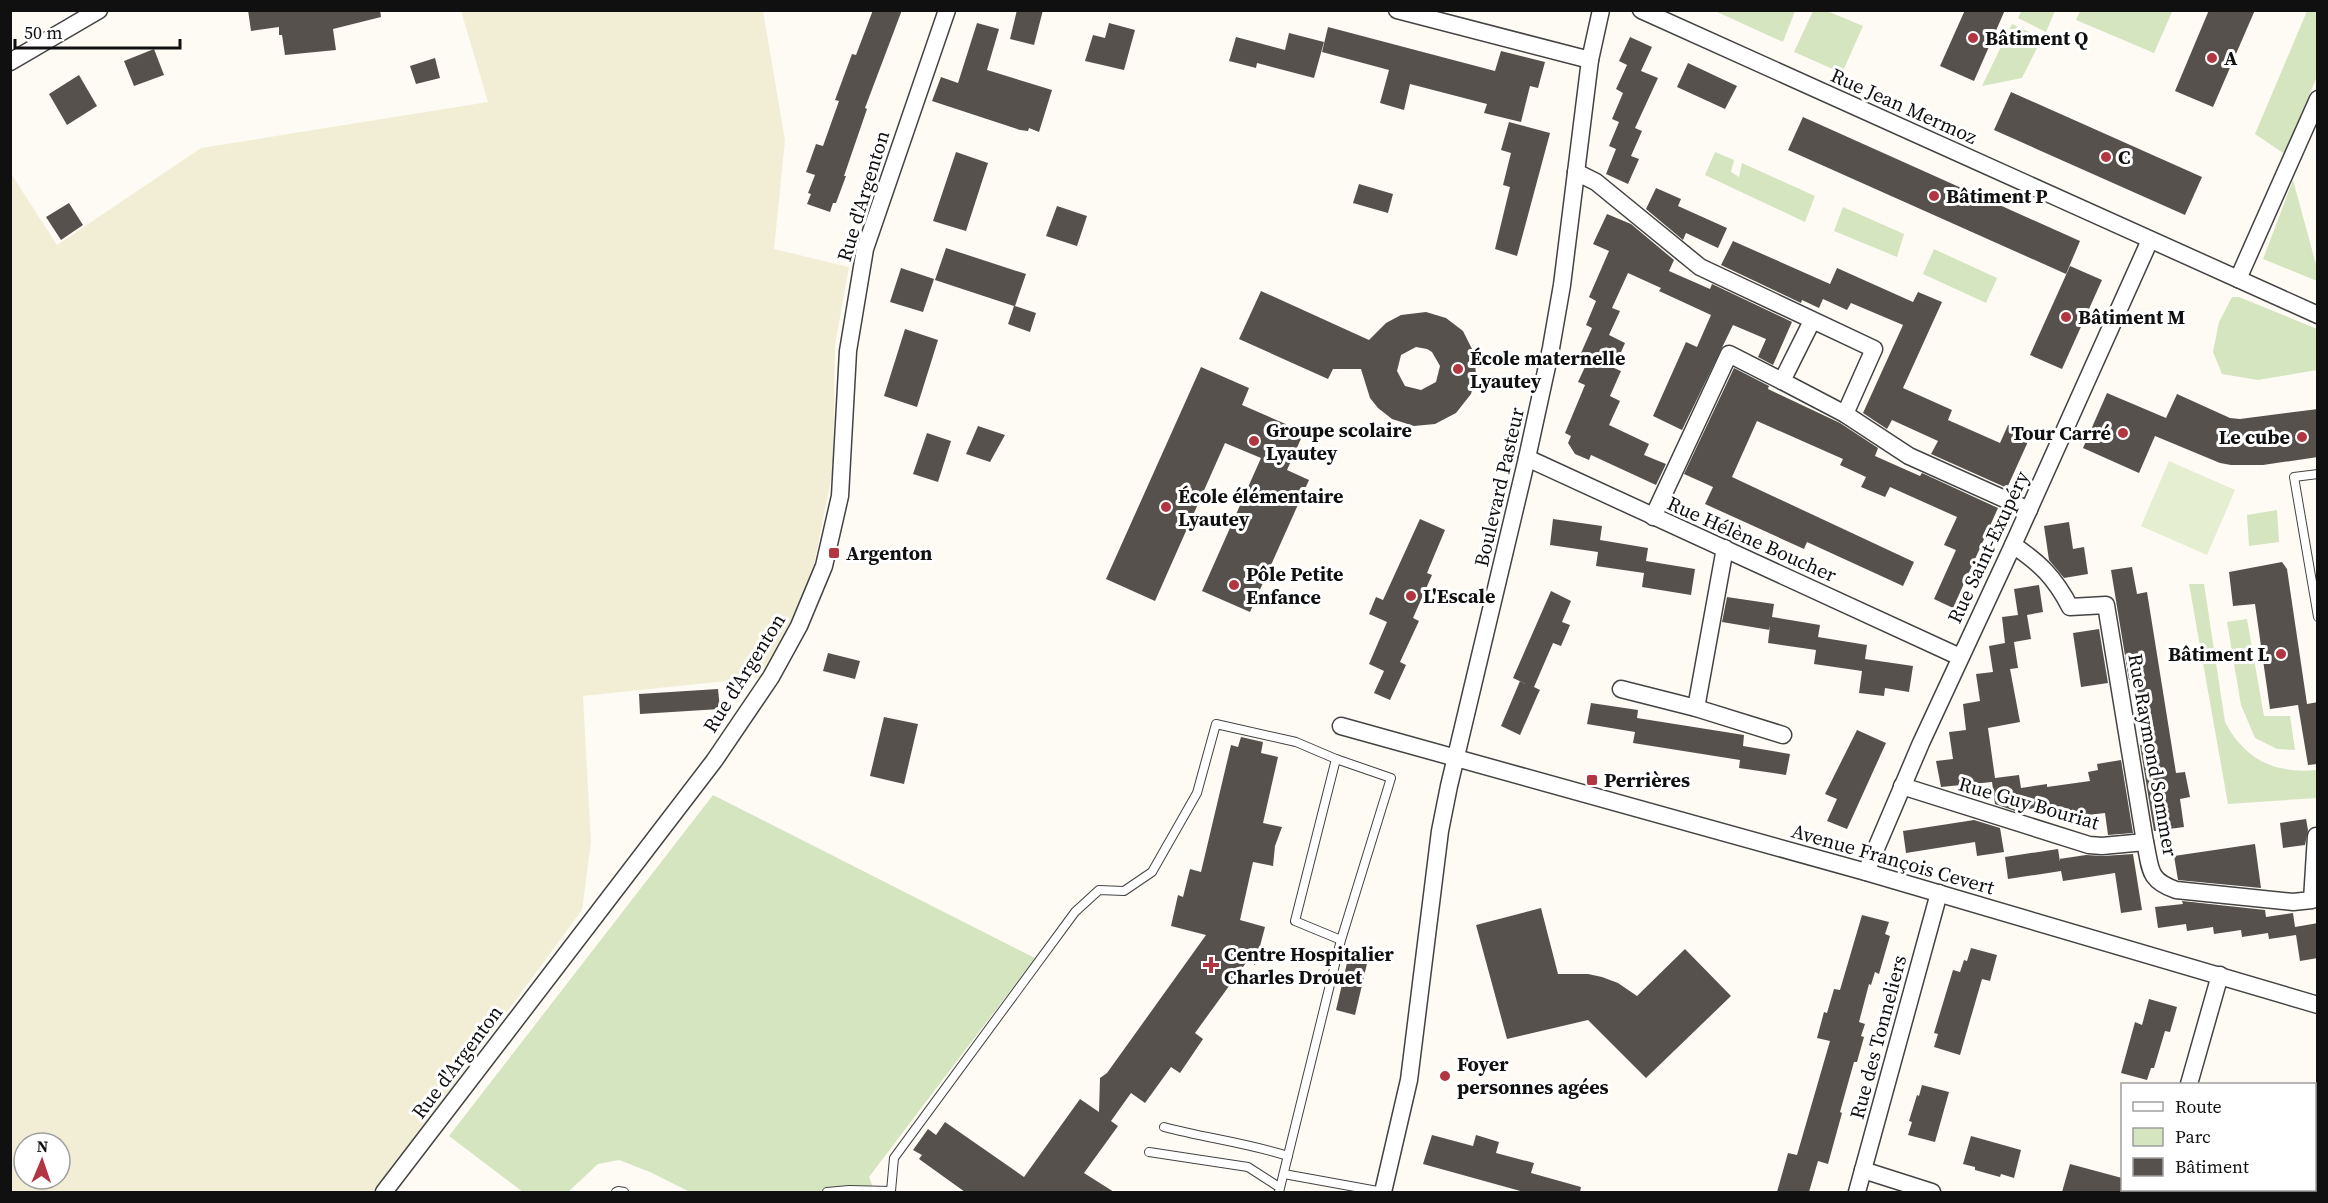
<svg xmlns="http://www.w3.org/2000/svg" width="2328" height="1203" font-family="'Source Serif 4',serif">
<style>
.farmland{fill:#f2eed6;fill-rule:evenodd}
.green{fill:#d5e5c0}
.pitch{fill:#e5eed1}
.building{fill:#57514d;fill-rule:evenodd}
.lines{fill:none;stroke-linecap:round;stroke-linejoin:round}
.service-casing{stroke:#434343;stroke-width:10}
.minor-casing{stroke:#434343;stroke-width:19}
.service{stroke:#fff;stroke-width:8}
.minor{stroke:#fff;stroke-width:16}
.poi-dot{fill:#b13642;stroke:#fff;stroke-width:2}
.labels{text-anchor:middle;stroke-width:6;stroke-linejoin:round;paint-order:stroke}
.poi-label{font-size:20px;font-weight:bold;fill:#101010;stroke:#fff;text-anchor:start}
.street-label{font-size:20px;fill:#101010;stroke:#fff}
</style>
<rect width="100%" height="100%" fill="#fefbf4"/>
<!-- farmland -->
<path class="farmland" d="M461 11H763L785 140 774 249 849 267 835 345 833 470 813 569 795 615 764 677 583 696 591 842 582 910 375 1192H11L10 172 57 245 201 148 488 102ZM24 1143H60V1179H24Z"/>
<!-- green -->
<g class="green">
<path d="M2022 10 2055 11 2046 32 2018 18Z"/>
<path d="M1715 11 1795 10V11L1783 42Z"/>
<path d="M1813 11H1827L1863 26 1842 73 1794 52Z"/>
<path d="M2169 11 2172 12 2154 53 2076 20 2080 11Z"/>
<path d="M2307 11H2317V76L2286 155 2255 134Z"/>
<path d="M2012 24 2042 38 2022 78 1982 86Z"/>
<path d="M1715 152 1734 160 1731 172 1739 177 1742 163 1815 196 1805 222 1705 175Z"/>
<path d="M2293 180 2317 268V281L2263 259Z"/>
<path d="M1843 207 1904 234 1897 257 1834 231Z"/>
<path d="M1934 249 1997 278 1986 303 1923 274Z"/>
<path d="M2232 297H2239L2317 329V370L2258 380 2222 374 2213 352 2219 322Z"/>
<path d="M2277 510 2279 542 2249 546 2247 515Z"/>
<path d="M2189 584H2204L2225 722C2245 760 2275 774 2317 770V798L2228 804Z"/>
<path d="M2247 619 2264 716H2290L2295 750 2277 749 2255 738 2241 705 2227 622Z"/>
<path d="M713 795 1035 958 869 1177 875 1192H690L650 1172 619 1160 598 1164 568 1192H523L449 1136Z"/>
</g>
<!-- pitch -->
<path class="pitch" d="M2169 461 2235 490 2207 555 2141 526Z"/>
<!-- building -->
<g class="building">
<path d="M248 10H380L381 17 333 29 336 50 285 55 282 35H279V27L251 31Z"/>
<path d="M873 10H902L865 108 867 109 844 176H846L836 203H833L830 212 807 204 811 194 808 193 815 175 806 172 816 144 823 146 839 101 835 100 852 54 856 55Z"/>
<path d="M1017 10H1043L1034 45 1010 39Z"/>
<path d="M1965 10H2005L1974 81 1940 66Z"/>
<path d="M2209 10H2255L2213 107 2175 91Z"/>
<path d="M977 23 999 29 987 70 1052 90 1039 132 1029 128 1028 131 1020 130 932 101 941 77 958 83Z"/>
<path d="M1109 23 1135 30 1124 70 1085 61 1093 35 1105 38Z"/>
<path d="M1328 27 1495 71 1501 51 1545 62 1538 88 1530 86 1521 122 1484 113 1487 104 1410 84 1404 110 1380 103 1389 70 1322 52Z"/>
<path d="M1289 33 1324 42 1314 78 1257 63 1256 68 1229 61 1236 37 1285 50Z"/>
<path d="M1630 37 1652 47 1641 71 1658 78 1635 128 1642 131 1631 156 1639 159 1628 184 1606 174 1616 149 1609 146 1619 122 1612 119 1623 93 1616 89 1627 65 1631 67 1619 61Z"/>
<path d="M154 49 164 75 134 86 124 61Z"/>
<path d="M435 58 440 78 416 84 410 66Z"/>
<path d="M1688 63 1737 86 1725 109 1677 87Z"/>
<path d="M79 75 97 106 67 125 49 94Z"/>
<path d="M2011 92 2202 177 2185 215 1994 130Z"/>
<path d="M1803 117 2080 241 2066 274 1788 150Z"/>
<path d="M1509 122 1550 133 1517 256 1495 249 1510 187 1503 185 1511 153 1501 150Z"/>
<path d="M956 152 988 163 966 231 933 221Z"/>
<path d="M1359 184 1393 194 1388 213 1353 203Z"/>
<path d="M1656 188 1681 199 1678 206 1727 228 1718 248 1686 233 1683 240 1646 209Z"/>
<path d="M69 203 83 225 61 240 46 217Z"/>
<path d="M1057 206 1087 216 1077 246 1046 236Z"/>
<path d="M1607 214 1631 224 1674 260 1669 271 1710 289 1712 284 1792 322 1773 365 1758 357 1766 339 1733 325 1682 430 1653 416 1686 342 1697 347 1711 315 1659 291 1661 288 1628 273 1612 308 1620 311 1609 335 1625 343 1614 368 1621 371 1610 396 1620 401 1609 425 1649 444 1644 455 1666 464 1656 485 1591 455 1589 460 1575 454 1568 443 1571 436 1565 433 1585 385 1578 382 1590 356 1581 353 1592 328 1586 325 1596 301 1589 297 1609 251 1593 244Z"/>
<path d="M1733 241 1830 284 1837 268 1913 302 1918 292 1942 302 1903 388 1952 410 1948 420 2000 443 2008 425 2031 435 2007 488 1931 454 1938 441 1892 420 1887 429 1863 413 1903 325 1851 303 1847 310 1823 299 1819 308 1802 300 1801 303 1721 265Z"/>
<path d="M946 248 1026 274 1015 306 1036 313 1030 332 1008 324 1014 306 935 280Z"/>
<path d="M2070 266 2102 280 2062 369 2030 355Z"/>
<path d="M901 268 934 279 923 312 890 302Z"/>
<path d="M1261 291 1369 340 1386 323 1401 315 1426 312 1446 318 1463 331 1474 353 1476 374 1471 394 1456 413 1435 424 1414 426 1392 419 1378 408 1370 398 1361 369H1333L1328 379 1239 339ZM1416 347 1427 349 1432 352 1440 366 1436 382 1421 390 1405 386 1397 371 1401 355Z"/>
<path d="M905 329 938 340 917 407 884 396Z"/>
<path d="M1201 367 1249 388 1242 405 1304 432 1287 470 1309 480 1250 612 1202 591 1261 458 1225 443 1155 601 1106 579Z"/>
<path d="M1734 368 1769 386 1768 389 1840 423 1878 448 1875 456 1920 476 1922 473 1998 508 1953 608 1934 599 1956 550 1944 545 1957 517 1890 487 1885 497 1861 487 1866 477 1840 465 1843 459 1757 421 1732 477 1914 562 1903 586 1807 542 1804 549 1705 504 1713 487 1684 474Z"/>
<path d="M2107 393 2166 418 2177 394 2230 418 2240 419 2318 409V457L2263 465H2231L2220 463 2155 436 2139 473 2083 448Z"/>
<path d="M978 426 1005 435 990 462 966 454Z"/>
<path d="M927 433 951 441 938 482 913 474Z"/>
<path d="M1420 519 1445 530 1427 573 1432 575 1413 618 1419 621 1400 662 1406 665 1390 700 1374 693 1384 671 1369 664 1387 622 1369 614 1376 597 1383 600Z"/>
<path d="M1553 519 1602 526 1600 540 1648 548 1646 561 1695 569 1691 595 1642 587 1644 573 1596 566 1598 552 1550 545Z"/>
<path d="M2069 522 2073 549 2084 547 2088 574 2064 578 2049 560 2044 526Z"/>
<path d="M2282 562 2287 569 2307 704 2318 702V764L2308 765 2298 705 2270 709 2255 604 2233 606 2229 572Z"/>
<path d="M2132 567 2137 594 2147 592 2176 773 2185 772 2190 797 2180 799 2184 827 2154 831 2140 745 2146 744 2143 725 2135 679 2129 680 2111 570Z"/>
<path d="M2039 585 2043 612 2027 615 2031 639 2014 642 2018 668 2010 669 2020 722 1988 728 1995 778 2019 775 2021 788 2047 784V787L2090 781 2088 772 2098 770 2097 764 2121 760 2133 833 2108 835 2105 813 2052 819 2050 806 2015 811 1995 804 1992 782 1941 787 1936 761 1953 759 1949 732 1966 730 1963 704 1980 701 1976 674 1993 672 1989 646 2005 643 2002 617 2018 615 2014 589Z"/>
<path d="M1551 591 1571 601 1562 622 1570 625 1561 646 1553 643 1534 687 1540 690 1538 694 1520 735 1501 726 1520 681 1526 684 1513 678Z"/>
<path d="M1727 597 1774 604 1772 617 1820 625 1818 637 1867 645 1865 659 1913 666 1909 692 1885 688 1884 696 1859 693 1862 671 1814 664 1816 650 1768 643 1770 626V630L1722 622Z"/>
<path d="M2099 629 2108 683 2081 687 2073 633Z"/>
<path d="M828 653 860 661 855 679 823 671Z"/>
<path d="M718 689 720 709 640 714 639 694Z"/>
<path d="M1591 703 1638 710 1637 718 1744 735 1743 746 1790 754 1786 775 1739 768 1740 760 1633 743 1635 732 1587 724Z"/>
<path d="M884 717 918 724 904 784 870 776Z"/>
<path d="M1857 730 1886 743 1847 829 1827 821 1837 799 1825 794Z"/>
<path d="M1241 737 1263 742 1261 753 1278 757 1263 823 1282 827 1275 846 1273 866 1253 862 1240 920 1265 927 1255 965 1248 960 1195 1033 1203 1039 1180 1073 1171 1067 1145 1103 1131 1093 1111 1121 1118 1126 1084 1173 1114 1192H965L919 1159 922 1155 913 1150 928 1129 936 1135 945 1122 1024 1177 1080 1099 1099 1112 1100 1078 1107 1073 1206 935 1171 926 1178 895 1183 897 1190 869 1201 872 1231 745 1238 747Z"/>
<path d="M2306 819 2308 830 2305 845 2283 848 2280 823Z"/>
<path d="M1974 820 2000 828 2004 852 1977 856 1975 842 1906 853 1903 831Z"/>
<path d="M2255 844 2261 888 2178 880 2174 856Z"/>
<path d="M2058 849 2060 862 2059 859 2086 855 2103 856 2133 854 2142 910 2121 913 2115 873 2063 881 2061 871 2008 879 2005 857Z"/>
<path d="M2182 901 2265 910 2266 917 2293 913 2295 927 2318 923V958L2300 961 2296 935 2269 939 2268 933 2242 937 2241 930 2214 934 2213 927 2187 931 2186 924 2158 928 2155 907 2183 904Z"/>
<path d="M1541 908 1558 974H1588L1602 977 1618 983 1637 996 1685 949 1731 996 1646 1078 1588 1020 1507 1039 1476 925Z"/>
<path d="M1862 915 1889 922 1885 934 1890 936 1879 974 1875 972 1871 985 1869 984 1859 1022 1865 1024 1861 1036 1864 1037 1857 1062H1854L1840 1112 1842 1113 1828 1164 1818 1161 1809 1192H1777L1788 1153 1797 1155 1830 1041 1817 1038 1824 1012 1827 1013 1834 989 1840 990Z"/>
<path d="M1971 948 1997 955 1990 981 1982 979 1960 1055 1934 1047 1938 1034 1934 1033 1953 970 1960 972 1964 960 1967 961Z"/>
<path d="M1350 950 1369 955 1355 1015 1336 1010Z"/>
<path d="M2149 999 2177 1007 2170 1032 2165 1031 2154 1068H2151L2147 1080 2121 1073 2135 1022 2142 1025Z"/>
<path d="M1922 1085 1949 1092 1935 1142 1908 1135 1912 1122 1909 1121 1917 1095 1919 1096Z"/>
<path d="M1432 1135 1473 1146 1476 1135 1499 1142 1496 1153 1534 1163 1531 1173 1581 1187 1580 1192H1524L1423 1164Z"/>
<path d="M1971 1136 2021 1150 2014 1178 2001 1174 2000 1177 1975 1170V1167L1963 1164Z"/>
<path d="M2070 1164 2122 1178V1192H2062Z"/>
</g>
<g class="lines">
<defs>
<g id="service">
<path d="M2318 474 2294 477 2318 617"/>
<path d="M1164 1127C1205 1138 1248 1143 1288 1156"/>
<path d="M1149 1152 1248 1167 1279 1187"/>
<path d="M1284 1174 1383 1192"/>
<path d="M616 1192 618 1191 624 1192"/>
<path d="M827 1192 849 1190 891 1191 894 1158 1075 912 1099 890 1124 891 1152 872 1197 793 1216 724 1296 742 1336 759"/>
<path d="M1279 1192 1341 940 1391 778 1336 759 1295 921 1341 940"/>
</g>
<g id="minor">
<path d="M1397 10 1590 60"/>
<path d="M1641 10 2318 315"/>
<path d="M10 62 99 10"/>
<path d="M1576 172 1596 182 1700 267 1874 349 1845 414"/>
<path d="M2238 279 2318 99"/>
<path d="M1812 321 1782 381 1845 414 1909 456 2029 510"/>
<path d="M1527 458 1960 657"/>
<path d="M1653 517 1729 354 1782 381"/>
<path d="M2013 545C2040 563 2055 578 2070 607L2106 605 2145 842C2151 868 2147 880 2176 890L2293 902 2312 900 2316 836"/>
<path d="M1621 689 1696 708 1783 735"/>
<path d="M1696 708 1725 548"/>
<path d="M1341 726 1866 872 2318 1005"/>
<path d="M1902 786 2089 845 2102 846 2145 842"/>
<path d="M1866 872 1921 743 2013 545 2150 240"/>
<path d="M2189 1084 2220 975"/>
<path d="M1863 1170 1932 1192"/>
<path d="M384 1192 714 761 771 677 799 626 824 566 840 496 848 351 865 249 947 10"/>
<path d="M1383 1192 1409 1080 1440 831 1449 786 1527 458 1551 348 1562 285 1590 60 1601 10"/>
<path d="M1857 1192 1939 893"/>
<path d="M2158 1192 2159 1190"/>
</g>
</defs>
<!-- service casing -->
<use href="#service" class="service-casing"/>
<!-- minor casing -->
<use href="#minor" class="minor-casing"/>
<!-- service -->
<use href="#service" class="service"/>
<!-- minor -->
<use href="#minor" class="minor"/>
</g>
<!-- markers -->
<g class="poi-dot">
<circle cx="1973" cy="38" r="6"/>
<circle cx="2212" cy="58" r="6"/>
<circle cx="2106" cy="157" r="6"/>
<circle cx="1934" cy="196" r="6"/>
<circle cx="2066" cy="317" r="6"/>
<circle cx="1458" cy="369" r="6"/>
<circle cx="2123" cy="433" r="6"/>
<circle cx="2302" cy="437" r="6"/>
<circle cx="1254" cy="441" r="6"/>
<circle cx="1166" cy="507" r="6"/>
<rect x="828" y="547" width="12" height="12" rx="3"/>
<circle cx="1234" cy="585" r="6"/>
<circle cx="1411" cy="596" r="6"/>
<circle cx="2281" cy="654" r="6"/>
<rect x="1586" y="774" width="12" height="12" rx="3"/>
<path d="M1208 956h6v6h6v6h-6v6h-6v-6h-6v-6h6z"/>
<circle cx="1445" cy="1076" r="6"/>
</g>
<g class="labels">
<!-- poi labels -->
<g class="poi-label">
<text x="1985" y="45">Bâtiment Q</text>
<text x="2224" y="65">A</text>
<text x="2118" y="164">C</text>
<text x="1946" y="203">Bâtiment P</text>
<text x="2078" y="324">Bâtiment M</text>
<text x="1470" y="365">École maternelle<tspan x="1470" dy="23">Lyautey</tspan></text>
<text x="1266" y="437">Groupe scolaire<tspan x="1266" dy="23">Lyautey</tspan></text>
<text x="2111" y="440" text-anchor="end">Tour Carré</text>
<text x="2290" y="444" text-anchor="end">Le cube</text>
<text x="1178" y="503">École élémentaire<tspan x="1178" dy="23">Lyautey</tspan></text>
<text x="846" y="560">Argenton</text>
<text x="1246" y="581">Pôle Petite<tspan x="1246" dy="23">Enfance</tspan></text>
<text x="1423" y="603">L'Escale</text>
<text x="2269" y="661" text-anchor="end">Bâtiment L</text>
<text x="1604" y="787">Perrières</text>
<text x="1224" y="961">Centre Hospitalier<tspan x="1224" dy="23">Charles Drouet</tspan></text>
<text x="1457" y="1071">Foyer<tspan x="1457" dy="23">personnes agées</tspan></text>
</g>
<!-- street labels -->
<g class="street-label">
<text transform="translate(1904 106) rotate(24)" y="7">Rue Jean Mermoz</text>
<text transform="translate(863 196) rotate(-73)" y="7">Rue d'Argenton</text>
<text transform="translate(1499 487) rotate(-77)" y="7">Boulevard Pasteur</text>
<text transform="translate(1752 539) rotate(24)" y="7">Rue Hélène Boucher</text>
<text transform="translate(1988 547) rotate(-65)" y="7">Rue Saint-Exupéry</text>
<text transform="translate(744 673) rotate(-58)" y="7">Rue d'Argenton</text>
<text transform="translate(2153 755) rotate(80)" y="7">Rue Raymond Sommer</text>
<text transform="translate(2029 803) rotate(16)" y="7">Rue Guy Bouriat</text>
<text transform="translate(1893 859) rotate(16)" y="7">Avenue François Cevert</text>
<text transform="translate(1878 1037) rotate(-75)" y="7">Rue des Tonneliers</text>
<text transform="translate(457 1062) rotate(-53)" y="7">Rue d'Argenton</text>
</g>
</g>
<!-- border -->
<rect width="2328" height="1203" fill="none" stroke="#101010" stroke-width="24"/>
<!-- legend -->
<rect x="2121" y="1083" width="195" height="108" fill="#ffffff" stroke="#9f9f9f" stroke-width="1.5"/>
<rect x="2133" y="1102" width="30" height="9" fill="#ffffff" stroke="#9f9f9f" stroke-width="1.5"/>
<text x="2175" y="1113" font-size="18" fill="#101010">Route</text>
<rect x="2133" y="1128" width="30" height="18" fill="#d5e5c0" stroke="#9f9f9f" stroke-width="1.5"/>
<text x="2175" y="1143" font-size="18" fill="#101010">Parc</text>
<rect x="2133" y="1158" width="30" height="18" fill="#57514d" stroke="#9f9f9f" stroke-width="1.5"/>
<text x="2175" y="1173" font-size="18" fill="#101010">Bâtiment</text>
<!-- north arrow -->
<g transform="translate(42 1161) rotate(2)"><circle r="28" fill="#ffffff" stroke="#9f9f9f" stroke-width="1.5"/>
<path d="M0-4.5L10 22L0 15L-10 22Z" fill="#b13642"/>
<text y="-9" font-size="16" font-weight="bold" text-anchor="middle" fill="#101010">N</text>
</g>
<!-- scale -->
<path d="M15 39v9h165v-9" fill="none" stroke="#101010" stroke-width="3"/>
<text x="24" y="39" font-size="18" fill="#101010" stroke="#ffffff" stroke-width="4.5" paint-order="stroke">50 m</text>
</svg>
